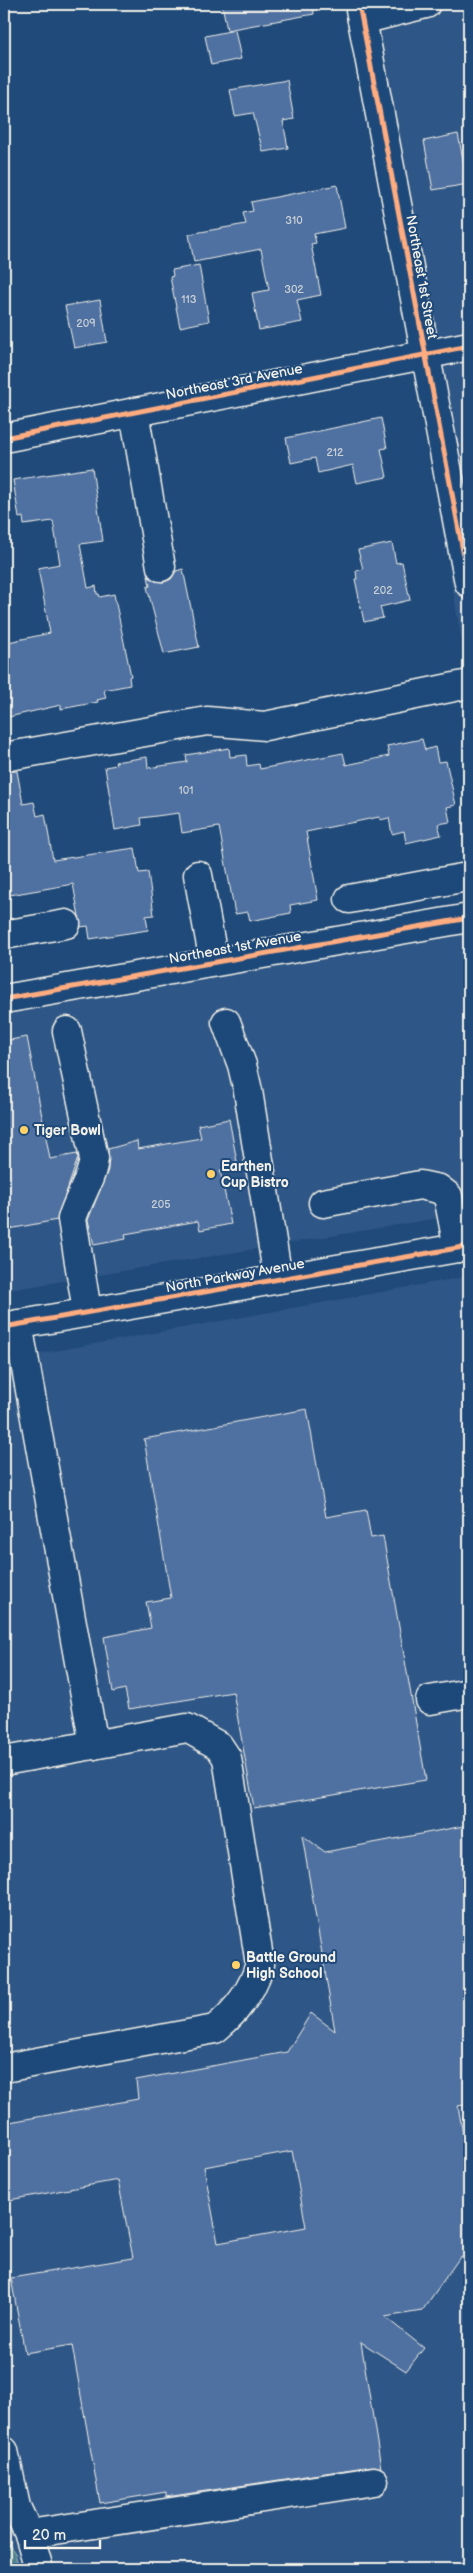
<svg xmlns="http://www.w3.org/2000/svg" width="473" height="2573" font-family="'Balsamiq Sans',sans-serif">
<style>
.built{fill:#2e5686}
.green{fill:#50838e;stroke:#a2babb}
.building{fill:#5071a1;stroke:#f4f1e8;fill-rule:evenodd}
.lines{fill:none;stroke-linecap:round;stroke-linejoin:round}
.minor-casing{stroke:#f4f1e8;stroke-width:31}
.minor{stroke:#1f4a7a;stroke-width:28}
.cycleway-casing{stroke:#1f4a7a;stroke-width:8}
.cycleway{stroke:#ffac80;stroke-width:5}
.poi-dot{fill:#ffd166;stroke:#1f4a7a;stroke-width:2}
.labels{text-anchor:middle;stroke-width:4;stroke-linejoin:round;paint-order:stroke}
.number-label{font-size:11px;fill:#cbd1d6}
.street-label{font-size:14px;fill:#f4f1e8;stroke:#1f4a7a}
.poi-label{font-size:14px;font-weight:bold;fill:#f4f1e8;stroke:#1f4a7a;text-anchor:start}
</style>
<rect width="100%" height="100%" fill="#1f4a7a"/>
<filter id="ink" filterUnits="userSpaceOnUse"><feTurbulence type="fractalNoise" baseFrequency=".02" numOctaves="2"/><feDisplacementMap in="SourceGraphic" scale="10" xChannelSelector="R" yChannelSelector="G"/><feConvolveMatrix kernelMatrix="1 2 1 2 8 2 1 2 1" color-interpolation-filters="sRGB"/></filter>
<g filter="url(#ink)">
<!-- built -->
<g class="built">
<path d="M350 4H469V682L463 648Z"/>
<path d="M469 924V1213L4 1291V1007Z"/>
<path d="M469 1276V2569H4V1360Z"/>
</g>
<!-- green -->
<path class="green" d="M4 2538 15 2553 19 2569H4Z"/>
<!-- building -->
<g class="building">
<path d="M222 4H313L314 14 227 30Z"/>
<path d="M235 30 241 59 211 65 205 36Z"/>
<path d="M287 80 294 119 283 121 288 148 263 152 253 113 235 116 230 90Z"/>
<path d="M458 134 468 184 433 190 424 141Z"/>
<path d="M337 185 345 228 314 234 316 243 311 244 321 295 297 300 302 322 259 330 252 293 269 290 261 249 194 262 189 234 246 224 243 213 253 211 251 202Z"/>
<path d="M199 265 209 321 180 327 170 277 173 276 172 270Z"/>
<path d="M100 300 107 342 74 348 65 306Z"/>
<path d="M381 418 387 448 381 449 387 477 357 483 353 465 318 473 315 458 291 463 286 438Z"/>
<path d="M92 468 103 541 80 544 88 588 96 586 97 594H99L100 597 114 594 131 676 129 677 130 685 104 690 106 698 97 700 98 702 61 709V705L4 718V643L50 633 38 568 60 564 53 521 24 525 23 517 19 518 13 480Z"/>
<path d="M392 543 396 563 402 562 410 600 380 607 383 618 364 622 355 579H357L356 571 363 569 358 550Z"/>
<path d="M183 569 199 647 164 654 147 587 150 586 148 576 155 581 164 582 171 579 176 571Z"/>
<path d="M422 739 425 750 435 747 438 762 446 761 456 805 447 807 450 822 438 824 441 835 406 843 404 831 392 834 389 818 380 820 379 817 306 832 318 900 290 905 291 913 250 921 248 912 235 914 219 827 182 833 179 813 141 818 142 825 115 830 105 767 116 765 115 762 147 757 148 768 187 762 186 755 229 748 230 757 246 755 247 766 259 764 260 769 343 753 346 765 389 756 387 746Z"/>
<path d="M17 771 23 804 34 802 37 816 45 814 53 860 135 848 139 873 148 872 154 915 146 916 148 930 90 939 88 926 81 927 73 884 4 896V772Z"/>
<path d="M27 1037 50 1159 77 1154 78 1158 57 1220 4 1230V1041Z"/>
<path d="M229 1119 238 1167 220 1170 231 1224 200 1230 198 1221 125 1234 126 1239 94 1245 88 1220 108 1170V1149L137 1141 138 1149 201 1138 198 1125Z"/>
<path d="M307 1409 326 1517 366 1510 371 1538 383 1536 426 1780 254 1808 233 1692 129 1709 125 1689 113 1692 104 1637 151 1628 146 1602 171 1598 144 1439Z"/>
<path d="M469 1825V2104L458 2106 466 2151H469V2255L460 2257 422 2311 385 2317 424 2348 406 2371 361 2342 381 2468 372 2466 166 2497V2492L100 2503 72 2345 25 2353 11 2278 133 2258 118 2180 4 2201V2123L138 2099 136 2080 287 2052 311 2013 335 2031 302 1835 325 1852ZM292 2151 306 2227 218 2243 204 2167Z"/>
</g>
<g class="lines">
<defs>
<g id="minor">
<path d="M359 4 469 583"/>
<path d="M362 20 426 4"/>
<path d="M134 412 161 567"/>
<path d="M4 438 469 346"/>
<path d="M4 757 207 721 265 726 469 684"/>
<path d="M198 875 214 962"/>
<path d="M349 899 467 877"/>
<path d="M4 935 66 924"/>
<path d="M4 999 469 918"/>
<path d="M226 1022 242 1065 248 1091 278 1279"/>
<path d="M67 1031 94 1158C92 1180 78 1198 72 1219L87 1311"/>
<path d="M323 1203 420 1185 439 1189 448 1196 458 1248"/>
<path d="M18 1324 94 1745"/>
<path d="M4 1327 469 1246"/>
<path d="M430 1700 469 1693"/>
<path d="M4 1761 187 1728 219 1746 227 1758 260 1964C253 1990 236 2012 215 2029L4 2068"/>
<path d="M4 2451 16 2507 29 2534 39 2569"/>
<path d="M29 2534 374 2481"/>
</g>
</defs>
<!-- minor casing -->
<use href="#minor" class="minor-casing"/>
<!-- minor -->
<use href="#minor" class="minor"/>
<defs>
<g id="cycleway">
<path d="M359 4 469 583"/>
<path d="M4 438 469 346"/>
<path d="M4 999 469 918"/>
<path d="M4 1327 469 1246"/>
</g>
</defs>
<!-- cycleway casing -->
<use href="#cycleway" class="cycleway-casing"/>
<!-- cycleway -->
<use href="#cycleway" class="cycleway"/>
</g>
</g>
<!-- markers -->
<g class="poi-dot">
<circle cx="24" cy="1130" r="5"/>
<circle cx="211" cy="1174" r="5"/>
<circle cx="236" cy="1965" r="5"/>
</g>
<g class="labels">
<!-- number labels -->
<g class="number-label">
<text x="294" y="224">310</text>
<text x="294" y="293">302</text>
<text x="189" y="303">113</text>
<text x="86" y="327">209</text>
<text x="335" y="456">212</text>
<text x="383" y="594">202</text>
<text x="186" y="794">101</text>
<text x="161" y="1208">205</text>
</g>
<!-- street labels -->
<g class="street-label">
<text transform="translate(422 277) rotate(80)" y="5">Northeast 1st Street</text>
<text transform="translate(234 381) rotate(-11)" y="5">Northeast 3rd Avenue</text>
<text transform="translate(235 947) rotate(-10)" y="5">Northeast 1st Avenue</text>
<text transform="translate(235 1275) rotate(-10)" y="5">North Parkway Avenue</text>
</g>
<!-- poi labels -->
<g class="poi-label">
<text x="34" y="1135">Tiger Bowl</text>
<text x="221" y="1171">Earthen<tspan x="221" dy="16">Cup Bistro</tspan></text>
<text x="246" y="1962">Battle Ground<tspan x="246" dy="16">High School</tspan></text>
</g>
</g>
<!-- margin -->
<rect width="473" height="2573" fill="none" stroke="#1f4a7a" stroke-width="20"/>
<rect x="10" y="10" width="453" height="2553" fill="none" stroke="#f4f1e8" stroke-width="2" filter="url(#ink)"/>
<!-- scale -->
<path d="M25 2540v8h75v-8" fill="none" stroke="#f4f1e8" stroke-width="2.5"/>
<text x="32" y="2540" font-size="15" fill="#f4f1e8" stroke="#1f4a7a" stroke-width="4" paint-order="stroke">20 m</text>
</svg>
